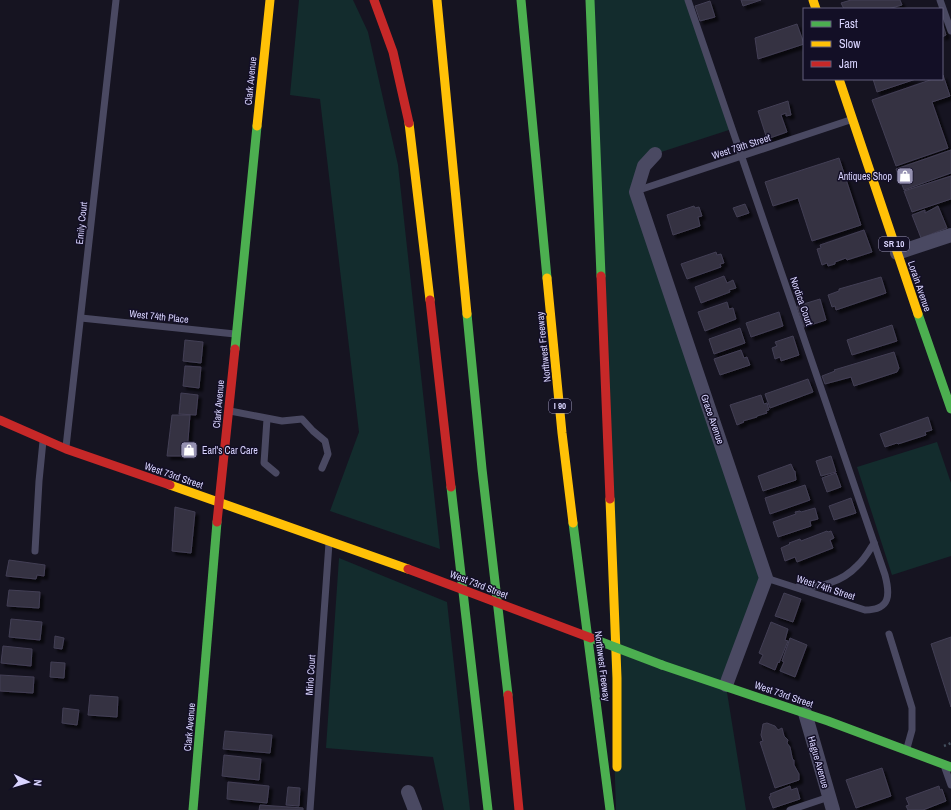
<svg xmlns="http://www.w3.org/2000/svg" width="951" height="810" font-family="'Archivo Narrow',sans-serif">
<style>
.green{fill:#132c2d}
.building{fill:#343243;stroke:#433f54;filter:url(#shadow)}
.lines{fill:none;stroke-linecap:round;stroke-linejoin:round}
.path{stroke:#44505f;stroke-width:2.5;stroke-dasharray:2 3;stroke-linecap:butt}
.lane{stroke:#4a4962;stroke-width:7}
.street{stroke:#4a4962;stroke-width:14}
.fast{stroke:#4caf50;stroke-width:9}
.slow{stroke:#ffc107;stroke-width:9}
.jam{stroke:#c62828;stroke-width:9}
.fast-bridge{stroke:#4caf50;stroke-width:9}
.jam-bridge{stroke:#c62828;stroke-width:9}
.labels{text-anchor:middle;stroke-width:3;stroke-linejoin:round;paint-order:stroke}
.shield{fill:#130f26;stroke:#9e99be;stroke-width:1}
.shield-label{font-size:9px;font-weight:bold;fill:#d9d4ff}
.street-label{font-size:10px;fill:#d9d4ff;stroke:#130f26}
.poi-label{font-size:10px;fill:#d9d4ff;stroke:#130f26;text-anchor:end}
</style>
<defs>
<filter id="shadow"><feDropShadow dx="3.5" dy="3.5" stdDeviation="1" flood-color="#0009"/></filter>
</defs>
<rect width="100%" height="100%" fill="#161421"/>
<!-- green -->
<g class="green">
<path d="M299 0H353L368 32 398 165 440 549 330 511 359 432 320 99 290 95Z"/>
<path d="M590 0H688L732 129 655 154 636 192 766 578 726 686 746 810H616Z"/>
<path d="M937 442 951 483V556L892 575 857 467Z"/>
<path d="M339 558 447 602 470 810H444L433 757 326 748Z"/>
</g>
<!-- building -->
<g class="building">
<path d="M741 0H761L743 6Z"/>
<path d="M851 0H900L902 5 888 9H844L841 3Z"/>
<path d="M710 1 715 17 700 21 695 6Z"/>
<path d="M942 22 946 35 942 37Z"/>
<path d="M797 24 804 44 758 59 755 38Z"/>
<path d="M943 75 950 96 932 102 948 148 896 166 872 100 933 79H942Z"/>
<path d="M873 79H916L877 92Z"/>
<path d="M788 101 791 115 786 116V113L781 115 787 132 767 139 758 111Z"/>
<path d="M951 150V173L904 190 896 169Z"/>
<path d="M839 158 861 225 812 241 798 198 773 206 765 182Z"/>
<path d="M951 176V199L912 212 904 191Z"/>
<path d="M745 204 749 213 737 217 733 208Z"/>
<path d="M694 206 695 208 699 207 702 216 698 217 700 226 673 235 667 215Z"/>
<path d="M938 206 947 228 921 238 912 215 925 210V213Z"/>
<path d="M864 230 872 252 847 260 846 258 835 262V264L828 266 827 263 822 265 817 249 821 248 820 245Z"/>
<path d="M716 252 717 255 721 254 724 263 720 264 721 267 687 279 681 264Z"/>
<path d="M724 276 727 283 733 280 736 288 729 290 730 292 701 303 695 287Z"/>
<path d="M881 277 886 293 836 310 835 306 832 307 828 295 839 291V289Z"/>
<path d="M820 299 826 320 804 327 797 306Z"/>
<path d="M727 302 729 309 733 308 736 319 705 331 698 312Z"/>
<path d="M779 312 783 326 751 337 746 323Z"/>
<path d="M892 325 897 341 852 355 847 340Z"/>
<path d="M740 328 745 343 714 354 709 339Z"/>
<path d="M793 336 799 355 781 361 780 357 775 359 772 348 777 346 775 342Z"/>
<path d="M185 340 203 342 201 363 183 361Z"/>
<path d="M741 350 744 358 747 357 750 365 720 375 714 359Z"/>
<path d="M894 352 899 368 897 372 854 386 851 377 825 384 822 376 835 371 834 370Z"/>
<path d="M185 366 201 367 199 388 183 386Z"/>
<path d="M808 379 813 392 770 408 765 394Z"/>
<path d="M181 393 198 395 196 415 179 414Z"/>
<path d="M761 395 764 404 767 403 769 410 766 411 767 413 757 416V417L743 421 744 422 737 425 730 405Z"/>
<path d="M172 415H190L187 453 181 456H167Z"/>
<path d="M928 417 932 430 925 432 926 435 898 444 897 443 885 447 880 434Z"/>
<path d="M831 456 836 472 821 476 816 461Z"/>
<path d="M791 464 794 471H795L796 480 763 491 758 476Z"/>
<path d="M836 473 841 487 827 492 822 478Z"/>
<path d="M805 485 810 500 770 514 765 498Z"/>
<path d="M851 498 856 513 834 520 829 506Z"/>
<path d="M175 507 195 512 191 553 172 551Z"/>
<path d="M815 508 818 519 810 521 811 526 778 537 773 522 796 514 795 512 800 511 801 512Z"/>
<path d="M827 531 828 532 831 531 834 538 830 540 833 548 797 562 795 557 785 561 781 548 790 544 789 543 800 539 801 541Z"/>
<path d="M9 560 45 565 44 576 37 575 36 579 6 576Z"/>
<path d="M9 590 40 592 39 608 7 606Z"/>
<path d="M784 593 801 599 793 622 775 616Z"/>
<path d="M11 619 42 622 40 640 9 637Z"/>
<path d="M771 622 788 629 785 640 788 641 779 663 778 662 775 670 759 663 763 655 759 653Z"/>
<path d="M55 636 64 638 62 649 54 648Z"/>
<path d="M951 637V707L931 644Z"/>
<path d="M790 638 807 645 795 677 780 671 784 662 782 661Z"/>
<path d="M3 646 32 649 31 666 1 663Z"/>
<path d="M51 662 65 663 64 678 50 677Z"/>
<path d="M0 675 34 677 33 693 0 691Z"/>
<path d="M90 695 118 697 117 717 88 715Z"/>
<path d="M63 708 79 710 77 725 62 723Z"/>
<path d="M767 723 775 726 778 730 782 728 784 736 788 740 787 743 790 747 792 757 793 760H794V765L799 774V780L775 788 760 742 763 741 761 735 763 724Z"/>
<path d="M225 731 272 735 270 753 223 749Z"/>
<path d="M224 755 261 759 259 780 222 776Z"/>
<path d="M882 768 891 796 856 808 846 780Z"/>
<path d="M228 782 269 786 267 803 227 799Z"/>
<path d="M790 786 791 790 797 788 800 799 773 808 769 797 771 796 770 794Z"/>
<path d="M939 786 940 790 942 789 946 801 923 810H908L906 806 909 805 906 798Z"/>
<path d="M288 787 300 788 299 806 286 805Z"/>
<path d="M260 805 303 808V810H259Z"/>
</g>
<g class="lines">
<!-- path -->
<path class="path" d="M944 746 951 743"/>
<!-- lane -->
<g class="lane">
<path d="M688 0 885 575C890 594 891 610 865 610L766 578"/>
<path d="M940 0 951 31"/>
<path d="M636 191 850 120"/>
<path d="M81 318 235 334"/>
<path d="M230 411 282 421 302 419 313 431 325 441 328 454 322 468"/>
<path d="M267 419 264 463 276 473"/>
<path d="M66 447 116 0"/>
<path d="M35 551 39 481 43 441"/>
<path d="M799 586C819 589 843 581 857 566 864 560 869 551 874 543"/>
<path d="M889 634 912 708V730L907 748"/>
<path d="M945 768 951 785"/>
<path d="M310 810 329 543"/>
<path d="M790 810 829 797"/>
</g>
<!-- street -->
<g class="street">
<path d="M655 154 644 166 636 192 766 578 726 685"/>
<path d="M897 253 951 235"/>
<path d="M805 713 833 810"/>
<path d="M408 792 415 810"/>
</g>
<!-- fast -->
<g class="fast">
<path d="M521 0 547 278"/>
<path d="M590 0 601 276"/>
<path d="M467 314 482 469 508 695"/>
<path d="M918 314 951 409"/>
<path d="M235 349 257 126"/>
<path d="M451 487 488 810"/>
<path d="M573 523 610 810"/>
<path d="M662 665 828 721 951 767"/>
<path d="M193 810 217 522"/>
</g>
<!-- slow -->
<g class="slow">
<path d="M437 0 467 314"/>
<path d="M813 0 816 9"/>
<path d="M839 79 918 314"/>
<path d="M409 123 430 300"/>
<path d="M257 126 270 0"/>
<path d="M547 278 562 433 573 523"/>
<path d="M170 485 408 569"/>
<path d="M610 499 617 678V767"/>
</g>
<!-- jam -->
<g class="jam">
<path d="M374 0 393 52 409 123"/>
<path d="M601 276 610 499"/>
<path d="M430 300 451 487"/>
<path d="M0 420 66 449 170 485"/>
<path d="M217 522 235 349"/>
<path d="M508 695 519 810"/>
</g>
<!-- fast-bridge -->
<path class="fast-bridge" d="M591 638 662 665"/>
<!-- jam-bridge -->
<path class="jam-bridge" d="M408 569 591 638"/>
</g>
<!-- icons -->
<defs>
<symbol id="shop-square" viewBox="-11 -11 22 22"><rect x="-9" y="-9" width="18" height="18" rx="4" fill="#9591b1" stroke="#130f26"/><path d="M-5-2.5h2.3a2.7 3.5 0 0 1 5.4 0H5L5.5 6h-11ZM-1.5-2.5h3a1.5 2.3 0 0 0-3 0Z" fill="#fff"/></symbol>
</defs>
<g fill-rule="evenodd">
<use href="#shop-square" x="895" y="166" width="20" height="20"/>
<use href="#shop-square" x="179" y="440" width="20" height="20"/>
</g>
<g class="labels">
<!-- shield labels -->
<g class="shield">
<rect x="879" y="237" width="30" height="14" rx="3"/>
<rect x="549" y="399" width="22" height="14" rx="3"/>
</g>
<g class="shield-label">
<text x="894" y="247">SR 10</text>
<text x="560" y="409">I 90</text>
</g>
<!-- street labels -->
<g class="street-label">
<text transform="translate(250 81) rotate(-84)" y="4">Clark Avenue</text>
<text transform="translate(741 146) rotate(-18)" y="4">West 79th Street</text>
<text transform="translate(81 223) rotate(-84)" y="4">Emily Court</text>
<text transform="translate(920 286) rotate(71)" y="4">Lorain Avenue</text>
<text transform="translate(802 301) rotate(71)" y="4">Nordica Court</text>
<text transform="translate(159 316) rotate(6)" y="4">West 74th Place</text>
<text transform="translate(543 347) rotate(-96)" y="4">Northwest Freeway</text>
<text transform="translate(218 404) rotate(-85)" y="4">Clark Avenue</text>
<text transform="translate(713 419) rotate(71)" y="4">Grace Avenue</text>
<text transform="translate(174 475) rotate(19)" y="4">West 73rd Street</text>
<text transform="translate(479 584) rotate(21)" y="4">West 73rd Street</text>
<text transform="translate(826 587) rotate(18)" y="4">West 74th Street</text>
<text transform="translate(603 666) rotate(83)" y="4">Northwest Freeway</text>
<text transform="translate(310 675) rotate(-86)" y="4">Mirlo Court</text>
<text transform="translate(784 694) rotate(19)" y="4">West 73rd Street</text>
<text transform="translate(189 727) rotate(-85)" y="4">Clark Avenue</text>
<text transform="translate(819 762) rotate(74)" y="4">Hague Avenue</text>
</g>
<!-- poi labels -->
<g class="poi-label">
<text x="892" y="180">Antiques Shop</text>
<text x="202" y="454" text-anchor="start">Earl's Car Care</text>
</g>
</g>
<!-- legend -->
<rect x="803" y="8" width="140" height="72" fill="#130f26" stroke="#625e7d"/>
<rect x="811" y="21" width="20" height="6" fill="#4caf50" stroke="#625e7d"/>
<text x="839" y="28" font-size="12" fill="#d9d4ff">Fast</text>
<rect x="811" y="41" width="20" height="6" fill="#ffc107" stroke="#625e7d"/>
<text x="839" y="48" font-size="12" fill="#d9d4ff">Slow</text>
<rect x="811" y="61" width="20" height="6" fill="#c62828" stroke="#625e7d"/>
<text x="839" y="68" font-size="12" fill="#d9d4ff">Jam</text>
<!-- north arrow -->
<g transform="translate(28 782) rotate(95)" stroke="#130f26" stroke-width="3" paint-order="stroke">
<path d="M0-3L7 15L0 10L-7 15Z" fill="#d9d4ff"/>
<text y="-6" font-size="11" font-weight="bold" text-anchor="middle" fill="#d9d4ff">N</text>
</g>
</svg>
